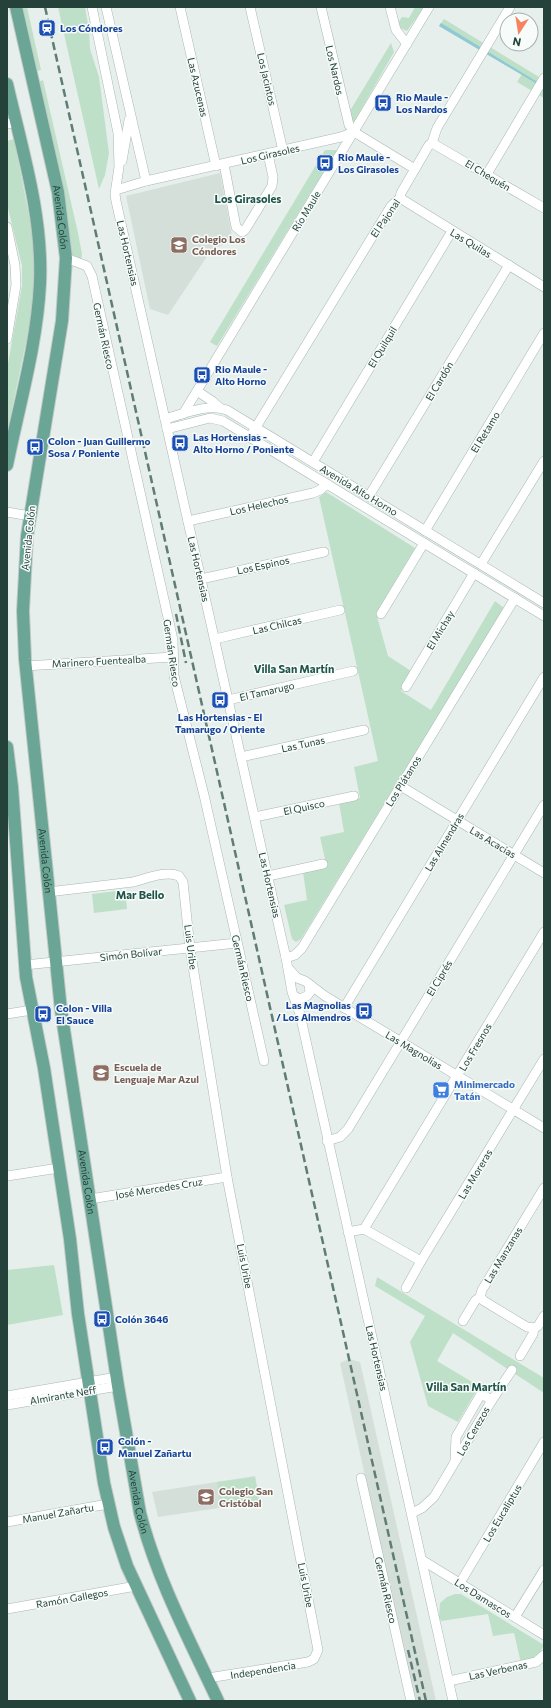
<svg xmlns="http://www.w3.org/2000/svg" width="551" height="1708" font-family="Commissioner,sans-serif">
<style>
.built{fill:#d4dfda}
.green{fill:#bfe0c8}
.water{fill:#8ec9d4}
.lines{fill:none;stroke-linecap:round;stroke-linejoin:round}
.minor-casing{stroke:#a8b8b2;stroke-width:10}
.major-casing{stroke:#c2cac8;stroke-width:14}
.minor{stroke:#fff;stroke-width:9}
.major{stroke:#6aa596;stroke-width:12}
.rail{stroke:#5f7d75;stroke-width:2.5;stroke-dasharray:8 4;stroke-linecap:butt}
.labels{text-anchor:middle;stroke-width:3;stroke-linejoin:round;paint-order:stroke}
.transit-label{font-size:10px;font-weight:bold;fill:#164399;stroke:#f7fbf9;text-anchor:start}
.street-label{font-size:10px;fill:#24423a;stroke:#f7fbf9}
.education-label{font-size:10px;font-weight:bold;fill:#785e54;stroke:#f7fbf9;text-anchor:start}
.shop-label{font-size:10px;font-weight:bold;fill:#366cbe;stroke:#f7fbf9;text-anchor:start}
.neighbourhood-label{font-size:11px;font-weight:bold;fill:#1f5548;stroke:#f7fbf9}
</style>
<rect width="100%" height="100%" fill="#e6efeb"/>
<!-- built -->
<g class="built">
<path d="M220 173 233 241 212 249 168 315 150 309 126 196Z"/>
<path d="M349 1359 360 1362 436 1701H415L340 1363Z"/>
<path d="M255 1476 260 1502 158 1517 152 1492Z"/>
</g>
<!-- green -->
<g class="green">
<path d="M22 7H27L41 70 37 71Z"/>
<path d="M58 7H85L89 30 90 49 99 77 109 153 105 175 99 189Z"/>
<path d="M415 7H424L407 31 401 28 398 23 402 17 409 18Z"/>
<path d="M444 19 544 80V98L517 82 522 74 439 26Z"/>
<path d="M391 43 394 52 354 122 349 120 348 114Z"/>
<path d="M43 80 78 233 82 254 81 260 70 255 38 82Z"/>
<path d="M14 139 33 236 36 287 32 313 7 433V369L22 286V266L7 204V141Z"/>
<path d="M325 150H337L217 346 210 342Z"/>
<path d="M326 492 415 548 376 613 388 656 411 671 401 691 431 710 495 601 504 608 301 939 296 942 292 939 284 905 307 900 303 872 327 868 320 837 344 832 339 803 360 798 354 767 378 761 319 497Z"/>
<path d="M125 890 127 909 94 913 92 894Z"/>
<path d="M54 1265 63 1315 7 1325V1270Z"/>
<path d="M377 1277 544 1378V1393L453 1333 437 1361 479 1386 458 1422 428 1406 410 1342 425 1316 375 1286Z"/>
<path d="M255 1477 259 1502 220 1507 217 1482Z"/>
<path d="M455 1594H461L544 1645 537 1658 521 1663 514 1633 493 1636 488 1614 441 1621 439 1617 440 1603 447 1597Z"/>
</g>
<!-- water -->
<path class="water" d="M441 23 544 86V88L439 26Z"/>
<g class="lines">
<defs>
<g id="minor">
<path d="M92 7 118 133 119 167 115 194 116 201 286 958 292 992 300 1014 453 1701"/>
<path d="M106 7 146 181"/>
<path d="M180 7 216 166"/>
<path d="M250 7 283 151"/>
<path d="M321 7 349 125 354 132 415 169"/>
<path d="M390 7 396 30 407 44"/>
<path d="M7 124 16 122"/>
<path d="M432 143 544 208"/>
<path d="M122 161 129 120"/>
<path d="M224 164 236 227 242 232 245 230 272 186 273 177 268 154"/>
<path d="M487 174 544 78"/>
<path d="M116 190 146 181 341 137 354 132"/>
<path d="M400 198 544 287"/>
<path d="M7 227 15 265 16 285 7 339"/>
<path d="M66 258 87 266 92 276 173 640 174 676 204 795 264 1061"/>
<path d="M197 391 212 401 220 408"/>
<path d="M183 414 429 7"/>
<path d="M165 419C184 414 207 403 227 410L544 603"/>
<path d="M167 429 210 418 223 421 544 616"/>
<path d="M250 437 391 206 400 198 401 193 429 145 432 143 437 128 510 7"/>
<path d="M313 462 452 231"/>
<path d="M369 496 509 265"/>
<path d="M7 512 30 516"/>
<path d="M188 521 313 493 320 490 327 484"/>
<path d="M425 531 544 333"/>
<path d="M481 564 544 461"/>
<path d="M201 579 324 552"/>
<path d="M381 614 424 543"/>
<path d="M215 639 340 610"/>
<path d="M25 666 173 657"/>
<path d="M406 687 474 573"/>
<path d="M228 700 353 671"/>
<path d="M241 757 364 730"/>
<path d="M400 788H404L544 873"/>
<path d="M255 817 354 796"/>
<path d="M268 876 323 864"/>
<path d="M48 892 133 882C146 879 165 870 179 876L183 882 190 948 227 1177 318 1650 314 1659 308 1662 208 1678"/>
<path d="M286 958 295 955 302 948 515 598"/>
<path d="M25 965 237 943"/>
<path d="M289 969 297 978 305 981 325 996 544 1128"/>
<path d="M294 996 300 999 307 996 310 992 309 984"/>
<path d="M344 1008 544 677"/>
<path d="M7 1014 32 1010"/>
<path d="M327 1141 340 1137 348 1129 544 805"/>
<path d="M7 1176 59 1168"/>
<path d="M90 1199 227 1177"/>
<path d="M364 1229 421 1261"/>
<path d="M348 1232 364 1229 544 932"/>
<path d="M406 1288 421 1261 544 1059"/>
<path d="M480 1297 484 1301 527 1327 534 1328"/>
<path d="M463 1321 475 1301 480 1297 482 1290 544 1188"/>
<path d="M520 1356 533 1334 534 1328 538 1326 544 1316"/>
<path d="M7 1396 117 1377"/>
<path d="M7 1405 118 1386"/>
<path d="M455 1461 456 1437 481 1394 492 1400"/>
<path d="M361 1478 411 1701"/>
<path d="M412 1513 422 1508 434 1497 492 1400 512 1370"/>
<path d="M7 1522 108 1504"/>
<path d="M422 1560 544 1635"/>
<path d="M460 1583 544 1442"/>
<path d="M7 1609 136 1586"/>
<path d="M515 1617 544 1570"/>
<path d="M449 1681 536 1662 544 1655"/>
</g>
<g id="major">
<path id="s1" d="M16 7 58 192 66 258 62 321 27 536 23 611 25 659 61 1010 118 1386 140 1513C157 1579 189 1639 218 1701"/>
<path d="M7 84C22 149 43 216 40 283 37 345 19 405 7 465"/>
<path d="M7 747 12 787 26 977 44 1068 70 1239 78 1314 104 1483 114 1527 127 1566 190 1701"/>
</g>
</defs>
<!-- minor casing -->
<use href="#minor" class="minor-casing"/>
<!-- major casing -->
<use href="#major" class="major-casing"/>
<!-- minor -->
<use href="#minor" class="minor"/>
<!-- major -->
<use href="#major" class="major"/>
<!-- rail -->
<g class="rail">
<path d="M45 7 426 1701"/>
<path d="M176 614 186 663"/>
<path d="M408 1650 420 1701"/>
</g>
</g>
<!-- icons -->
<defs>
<symbol id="station-square" viewBox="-11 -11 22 22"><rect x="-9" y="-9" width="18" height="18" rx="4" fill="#1a4fb4" stroke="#f7fbf9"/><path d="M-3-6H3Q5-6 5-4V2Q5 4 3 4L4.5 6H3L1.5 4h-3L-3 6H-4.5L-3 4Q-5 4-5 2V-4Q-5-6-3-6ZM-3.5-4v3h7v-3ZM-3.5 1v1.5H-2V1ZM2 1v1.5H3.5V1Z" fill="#fff"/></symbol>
<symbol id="bus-square" viewBox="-11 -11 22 22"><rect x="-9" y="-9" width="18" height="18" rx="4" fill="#1a4fb4" stroke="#f7fbf9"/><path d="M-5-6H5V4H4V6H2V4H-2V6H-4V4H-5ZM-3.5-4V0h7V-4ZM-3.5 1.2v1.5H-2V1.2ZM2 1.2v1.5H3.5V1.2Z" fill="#fff"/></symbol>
<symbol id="school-square" viewBox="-11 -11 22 22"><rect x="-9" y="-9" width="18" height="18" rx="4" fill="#8d6e63" stroke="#f7fbf9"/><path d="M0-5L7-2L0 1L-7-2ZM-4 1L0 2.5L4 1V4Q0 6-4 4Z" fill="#fff"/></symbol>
<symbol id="supermarket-square" viewBox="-11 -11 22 22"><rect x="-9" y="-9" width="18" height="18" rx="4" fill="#3f7fe0" stroke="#f7fbf9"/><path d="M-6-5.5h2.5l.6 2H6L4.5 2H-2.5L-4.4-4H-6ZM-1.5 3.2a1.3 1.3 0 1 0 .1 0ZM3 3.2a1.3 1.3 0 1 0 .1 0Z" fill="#fff"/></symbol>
</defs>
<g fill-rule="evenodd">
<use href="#station-square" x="37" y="18" width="20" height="20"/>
<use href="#bus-square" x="373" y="93" width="20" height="20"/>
<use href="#bus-square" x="315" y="153" width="20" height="20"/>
<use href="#school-square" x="169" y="235" width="20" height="20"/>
<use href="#bus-square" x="192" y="365" width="20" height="20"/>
<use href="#bus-square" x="170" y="433" width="20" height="20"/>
<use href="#bus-square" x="25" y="437" width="20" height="20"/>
<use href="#bus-square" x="210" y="690" width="20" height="20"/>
<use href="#bus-square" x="354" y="1001" width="20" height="20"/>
<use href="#bus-square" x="33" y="1004" width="20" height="20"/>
<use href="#school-square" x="91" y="1063" width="20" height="20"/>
<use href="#supermarket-square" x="431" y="1080" width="20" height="20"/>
<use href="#bus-square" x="92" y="1309" width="20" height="20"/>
<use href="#bus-square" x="95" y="1437" width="20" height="20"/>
<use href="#school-square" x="196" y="1487" width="20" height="20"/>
</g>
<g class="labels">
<!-- transit labels -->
<g class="transit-label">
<text x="60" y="32">Los Cóndores</text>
<text x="396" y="101">Rio Maule -<tspan x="396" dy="12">Los Nardos</tspan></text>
<text x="338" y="161">Rio Maule -<tspan x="338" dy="12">Los Girasoles</tspan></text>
<text x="215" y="373">Rio Maule -<tspan x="215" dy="12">Alto Horno</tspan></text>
<text x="193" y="441">Las Hortensias -<tspan x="193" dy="12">Alto Horno / Poniente</tspan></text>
<text x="48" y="445">Colon - Juan Guillermo<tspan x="48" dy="12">Sosa / Poniente</tspan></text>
<text x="220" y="721" text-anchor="middle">Las Hortensias - El<tspan x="220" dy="12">Tamarugo / Oriente</tspan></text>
<text x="351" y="1009" text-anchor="end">Las Magnolias<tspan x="351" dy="12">/ Los Almendros</tspan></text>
<text x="56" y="1012">Colon - Villa<tspan x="56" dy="12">El Sauce</tspan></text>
<text x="115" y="1323">Colón 3646</text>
<text x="118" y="1445">Colón -<tspan x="118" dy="12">Manuel Zañartu</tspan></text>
</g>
<!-- street labels -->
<g class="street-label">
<text transform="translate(335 70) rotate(77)" y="4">Los Nardos</text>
<text transform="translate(267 79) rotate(77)" y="4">Los Jacintos</text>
<text transform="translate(198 87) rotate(77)" y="4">Las Azucenas</text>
<text transform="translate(270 154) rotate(-13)" y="4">Los Girasoles</text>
<text transform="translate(488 175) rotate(31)" y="4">El Chequén</text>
<text transform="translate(306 211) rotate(-59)" y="4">Río Maule</text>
<text dy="4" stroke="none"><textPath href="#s1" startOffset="215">Avenida Colón</textPath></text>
<text transform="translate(385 218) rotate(-56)" y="4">El Pajonal</text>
<text transform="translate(471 243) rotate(31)" y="4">Las Quilas</text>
<text transform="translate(128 253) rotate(77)" y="4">Las Hortensias</text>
<text transform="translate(104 336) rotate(78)" y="4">Germán Riesco</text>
<text transform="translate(382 347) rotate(-59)" y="4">El Quilquil</text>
<text transform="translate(439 381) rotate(-59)" y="4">El Cardón</text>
<text transform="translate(485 432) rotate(-59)" y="4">El Retamo</text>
<text transform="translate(359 490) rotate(31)" y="4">Avenida Alto Horno</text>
<text transform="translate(259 505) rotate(-13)" y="4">Los Helechos</text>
<text transform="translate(28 538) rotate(-84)" y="4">Avenida Colón</text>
<text transform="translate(263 565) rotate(-12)" y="4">Los Espinos</text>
<text transform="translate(199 569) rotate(77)" y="4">Las Hortensias</text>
<text transform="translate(277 625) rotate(-13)" y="4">Las Chilcas</text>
<text transform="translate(440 630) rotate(-59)" y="4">El Michay</text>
<text transform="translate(172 653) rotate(82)" y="4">Germán Riesco</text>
<text transform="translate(99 661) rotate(-3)" y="4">Marinero Fuentealba</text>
<text transform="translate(267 691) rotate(-13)" y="4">El Tamarugo</text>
<text transform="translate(303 744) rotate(-12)" y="4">Las Tunas</text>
<text transform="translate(403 781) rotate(-58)" y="4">Los Plátanos</text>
<text transform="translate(304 807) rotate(-12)" y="4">El Quisco</text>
<text transform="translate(444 842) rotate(-59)" y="4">Las Almendras</text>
<text transform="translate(493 842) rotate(31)" y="4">Las Acacias</text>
<text dy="4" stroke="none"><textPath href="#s1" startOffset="863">Avenida Colón</textPath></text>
<text transform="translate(270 885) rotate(77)" y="4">Las Hortensias</text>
<text transform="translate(191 947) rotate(83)" y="4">Luis Uribe</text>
<text transform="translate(131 954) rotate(-6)" y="4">Simón Bolívar</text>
<text transform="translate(243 968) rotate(77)" y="4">Germán Riesco</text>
<text transform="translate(439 978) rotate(-59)" y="4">El Ciprés</text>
<text transform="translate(475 1047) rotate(-59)" y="4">Los Fresnos</text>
<text transform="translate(414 1050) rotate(31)" y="4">Las Magnolias</text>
<text transform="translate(475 1174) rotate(-59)" y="4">Las Moreras</text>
<text dy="4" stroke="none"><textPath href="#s1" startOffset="1187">Avenida Colón</textPath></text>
<text transform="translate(159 1188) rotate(-9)" y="4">José Mercedes Cruz</text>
<text transform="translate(503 1255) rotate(-59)" y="4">Las Manzanas</text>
<text transform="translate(245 1266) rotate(79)" y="4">Luis Uribe</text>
<text transform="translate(377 1358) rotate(77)" y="4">Las Hortensias</text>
<text transform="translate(63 1395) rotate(-10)" y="4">Almirante Neff</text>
<text transform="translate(473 1431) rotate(-60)" y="4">Los Cerezos</text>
<text dy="4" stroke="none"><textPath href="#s1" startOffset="1511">Avenida Colón</textPath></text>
<text transform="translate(58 1513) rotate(-10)" y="4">Manuel Zañartu</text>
<text transform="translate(502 1513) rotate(-59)" y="4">Los Eucaliptus</text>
<text transform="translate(306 1585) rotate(79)" y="4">Luis Uribe</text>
<text transform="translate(386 1590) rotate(77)" y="4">Germán Riesco</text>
<text transform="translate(72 1598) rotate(-10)" y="4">Ramón Gallegos</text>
<text transform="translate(483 1598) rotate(32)" y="4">Los Damascos</text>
<text transform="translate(263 1670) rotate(-9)" y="4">Independencia</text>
<text transform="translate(498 1670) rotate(-12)" y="4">Las Verbenas</text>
</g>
<!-- education labels -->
<g class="education-label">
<text x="192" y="243">Colegio Los<tspan x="192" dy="12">Cóndores</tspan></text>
<text x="114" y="1071">Escuela de<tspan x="114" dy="12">Lenguaje Mar Azul</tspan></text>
<text x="219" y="1495">Colegio San<tspan x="219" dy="12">Cristóbal</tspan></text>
</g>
<!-- shop labels -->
<g class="shop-label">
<text x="454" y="1088">Minimercado<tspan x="454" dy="12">Tatán</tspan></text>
</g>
<!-- neighbourhood labels -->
<g class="neighbourhood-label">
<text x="248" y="203">Los Girasoles</text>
<text x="294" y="673">Villa San Martín</text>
<text x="140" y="899">Mar Bello</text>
<text x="466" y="1391">Villa San Martín</text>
</g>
</g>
<!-- border -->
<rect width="551" height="1708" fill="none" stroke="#24423a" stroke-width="16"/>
<!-- north arrow -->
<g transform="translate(519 32) rotate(192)"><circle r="19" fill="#f7fbf9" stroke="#a3b1ad"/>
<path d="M0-3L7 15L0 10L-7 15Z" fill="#f4845f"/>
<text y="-6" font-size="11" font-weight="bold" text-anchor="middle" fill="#24423a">N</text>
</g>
</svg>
